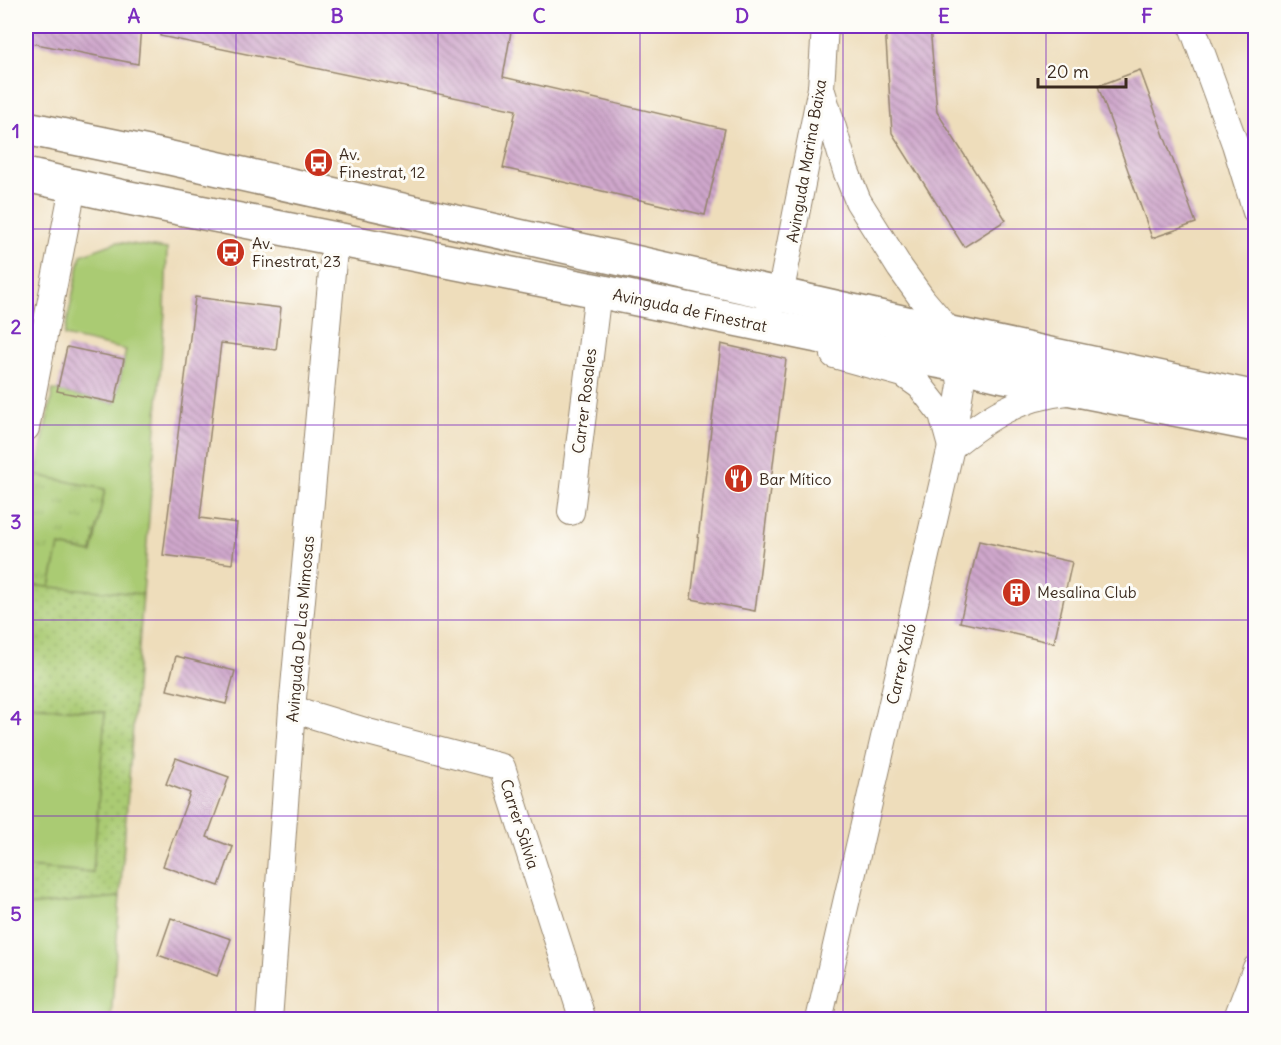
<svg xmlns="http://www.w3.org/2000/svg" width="1281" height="1045" font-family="Delius,sans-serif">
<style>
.built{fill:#e4d3f1}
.grass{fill:url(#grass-dots);stroke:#727a48;stroke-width:1.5}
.park{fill:url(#park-tufts);stroke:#727a48;stroke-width:1.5}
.garden{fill:#aacb73;stroke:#727a48;stroke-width:1.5}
.building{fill:url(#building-back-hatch)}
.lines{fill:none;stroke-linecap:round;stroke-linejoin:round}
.minor-casing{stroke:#94846c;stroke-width:28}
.secondary-casing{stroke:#94846c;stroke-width:36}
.minor{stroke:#fff;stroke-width:26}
.secondary{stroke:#fff;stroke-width:33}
.grid{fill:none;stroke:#7b2cbf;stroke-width:1.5;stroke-opacity:0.55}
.labels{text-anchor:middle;stroke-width:6;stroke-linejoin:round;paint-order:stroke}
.poi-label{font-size:16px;fill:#3b2a1e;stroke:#fdfcf7;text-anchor:start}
.street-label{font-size:16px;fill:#3b2a1e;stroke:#fdfcf7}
.neatline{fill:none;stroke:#7b2cbf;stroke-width:2}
.grid-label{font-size:20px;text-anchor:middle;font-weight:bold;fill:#7b2cbf}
</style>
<defs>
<pattern id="grass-dots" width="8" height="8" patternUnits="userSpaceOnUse" patternTransform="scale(1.5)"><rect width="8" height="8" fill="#aacb73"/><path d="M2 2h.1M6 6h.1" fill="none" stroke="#93ae63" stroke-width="1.8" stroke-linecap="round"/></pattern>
<pattern id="park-tufts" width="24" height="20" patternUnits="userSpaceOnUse" patternTransform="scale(1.5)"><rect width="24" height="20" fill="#aacb73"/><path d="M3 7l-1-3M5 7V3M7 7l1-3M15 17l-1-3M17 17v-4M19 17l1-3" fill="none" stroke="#93ae63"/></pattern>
<pattern id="building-back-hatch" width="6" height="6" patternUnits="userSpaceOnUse" patternTransform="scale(1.5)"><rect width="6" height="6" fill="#cfa7cc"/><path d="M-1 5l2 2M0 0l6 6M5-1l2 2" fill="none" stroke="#a988a5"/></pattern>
</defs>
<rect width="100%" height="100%" fill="#fdfcf7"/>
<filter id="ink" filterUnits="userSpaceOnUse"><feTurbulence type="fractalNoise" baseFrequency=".0167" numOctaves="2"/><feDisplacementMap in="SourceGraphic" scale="12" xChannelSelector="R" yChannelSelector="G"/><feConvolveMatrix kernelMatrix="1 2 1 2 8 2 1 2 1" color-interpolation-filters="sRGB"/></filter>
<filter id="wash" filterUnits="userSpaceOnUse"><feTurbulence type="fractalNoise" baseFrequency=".008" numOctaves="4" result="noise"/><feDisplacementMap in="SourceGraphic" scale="24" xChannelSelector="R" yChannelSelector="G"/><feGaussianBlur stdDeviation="1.35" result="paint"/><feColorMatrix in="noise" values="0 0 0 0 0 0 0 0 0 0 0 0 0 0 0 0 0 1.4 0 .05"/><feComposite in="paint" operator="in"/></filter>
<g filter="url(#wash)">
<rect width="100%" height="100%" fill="#edb"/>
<!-- built -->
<path class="built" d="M26 215 40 257 26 332Z"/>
<!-- grass -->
<path class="grass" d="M26 585 143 594 120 897 26 906V867L92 872 105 712 27 706 26 716Z"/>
<!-- park -->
<path class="park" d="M36 475 105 489 92 553 59 546 50 587 26 585V526Z"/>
<!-- garden -->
<g class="garden">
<path d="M117 242 167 249 165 312 143 594 50 587 59 546 92 553 105 489 36 475 53 390 115 403 126 350 64 336 81 255Z"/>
<path d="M26 706 105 712 93 872 26 867Z"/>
<path d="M120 897 111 1019H26V906Z"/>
</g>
<g id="blocks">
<!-- building -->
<g class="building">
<path d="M26 26H141L138 64 26 42Z"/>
<path d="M161 26H512L503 77 725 129 705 215 503 168 516 110 160 36Z"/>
<path d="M885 26H930L937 112 1006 220 964 247 892 133Z"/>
<path d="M1140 70 1196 223 1152 238 1098 86Z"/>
<path d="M195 297 281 308 276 350 221 343 200 518 237 523 232 564 163 555Z"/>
<path d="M721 344 786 359 755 611 691 599Z"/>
<path d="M67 347 124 359 115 403 57 391Z"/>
<path d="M979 541 1072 562 1054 643 960 622Z"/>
<path d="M176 656 235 671 226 704 167 690Z"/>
<path d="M176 758 229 777 207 837 233 847 219 886 163 866 190 793 166 784Z"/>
<path d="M171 918 231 939 217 976 158 955Z"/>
</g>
</g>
</g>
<g filter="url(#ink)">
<use href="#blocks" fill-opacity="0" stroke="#94846c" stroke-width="1.5"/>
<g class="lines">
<defs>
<g id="minor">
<path d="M1192 26 1235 144 1256 212"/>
<path d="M770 308 780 295 821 88 825 26"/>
<path d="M834 355 903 374 920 386 942 414 950 443"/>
<path d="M26 428 73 187"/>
<path d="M951 447C988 417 1019 397 1067 392"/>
<path d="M571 512 598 291"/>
<path d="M292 709 368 732 502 767 583 1020"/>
<path d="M269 1020 292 709 335 239"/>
<path d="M819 1020 944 477 951 447 961 385 956 348 951 333 923 300 900 268 858 201 846 171 821 88"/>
<path d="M1236 1020 1256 968"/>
</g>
<g id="secondary">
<path d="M26 128 148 153 951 333 1256 398"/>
<path d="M26 175 124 197 598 291 823 337 884 351 959 365 1000 375 1256 425"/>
</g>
</defs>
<!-- minor casing -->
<use href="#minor" class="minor-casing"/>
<!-- secondary casing -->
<use href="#secondary" class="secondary-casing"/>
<!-- minor -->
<use href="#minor" class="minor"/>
<!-- secondary -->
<use href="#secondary" class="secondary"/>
</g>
</g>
<!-- grid -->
<path class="grid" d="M236 26V1020M438 26V1020M640 26V1020M843 26V1020M1046 26V1020M26 229H1256M26 425H1256M26 620H1256M26 816H1256"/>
<!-- icons -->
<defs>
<symbol id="bus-disc" viewBox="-11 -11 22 22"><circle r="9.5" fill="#c8321e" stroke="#fdfcf7"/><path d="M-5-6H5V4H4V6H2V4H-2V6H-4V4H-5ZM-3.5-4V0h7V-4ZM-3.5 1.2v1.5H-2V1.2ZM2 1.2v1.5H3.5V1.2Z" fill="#fff"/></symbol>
<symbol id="restaurant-disc" viewBox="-11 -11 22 22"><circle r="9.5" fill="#c8321e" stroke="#fdfcf7"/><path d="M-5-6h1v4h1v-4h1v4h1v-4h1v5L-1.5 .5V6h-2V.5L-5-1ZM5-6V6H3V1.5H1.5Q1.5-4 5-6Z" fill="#fff"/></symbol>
<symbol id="building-disc" viewBox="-11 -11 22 22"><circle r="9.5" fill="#c8321e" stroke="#fdfcf7"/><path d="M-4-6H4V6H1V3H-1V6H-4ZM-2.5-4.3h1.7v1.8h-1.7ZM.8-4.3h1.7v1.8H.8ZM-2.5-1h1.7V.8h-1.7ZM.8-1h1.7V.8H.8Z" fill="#fff"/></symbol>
</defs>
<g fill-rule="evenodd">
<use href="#bus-disc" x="302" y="146" width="33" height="33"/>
<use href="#bus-disc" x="214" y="236" width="33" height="33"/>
<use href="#restaurant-disc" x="722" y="462" width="33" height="33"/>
<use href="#building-disc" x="1000" y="576" width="33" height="33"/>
</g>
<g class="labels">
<!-- poi labels -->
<g class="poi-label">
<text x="339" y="160">Av.<tspan x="339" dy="18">Finestrat, 12</tspan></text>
<text x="252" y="249">Av.<tspan x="252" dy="18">Finestrat, 23</tspan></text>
<text x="759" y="485">Bar Mítico</text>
<text x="1037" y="598">Mesalina Club</text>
</g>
<!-- street labels -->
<g class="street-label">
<text transform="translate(806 161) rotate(-80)" y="6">Avinguda Marina Baixa</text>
<text transform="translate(690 310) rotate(12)" y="6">Avinguda de Finestrat</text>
<text transform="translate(584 401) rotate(-83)" y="6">Carrer Rosales</text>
<text transform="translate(300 629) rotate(-85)" y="6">Avinguda De Las Mimosas</text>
<text transform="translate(901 664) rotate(-77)" y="6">Carrer Xaló</text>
<text transform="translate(520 824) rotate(72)" y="6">Carrer Sàlvia</text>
</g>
</g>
<!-- margin -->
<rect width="1281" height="1045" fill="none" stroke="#fdfcf7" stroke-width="66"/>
<!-- scale -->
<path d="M1038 78v9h88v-9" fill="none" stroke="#3b2a1e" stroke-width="3"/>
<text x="1047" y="78" font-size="18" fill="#3b2a1e" stroke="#fdfcf7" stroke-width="4.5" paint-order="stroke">20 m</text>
<rect x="33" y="33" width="1215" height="979" class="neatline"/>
<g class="grid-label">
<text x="134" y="23">A</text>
<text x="337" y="23">B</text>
<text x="539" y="23">C</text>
<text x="742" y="23">D</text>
<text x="944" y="23">E</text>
<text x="1147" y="23">F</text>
<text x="16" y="138">1</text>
<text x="16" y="334">2</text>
<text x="16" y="529">3</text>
<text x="16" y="725">4</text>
<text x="16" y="921">5</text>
</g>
</svg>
